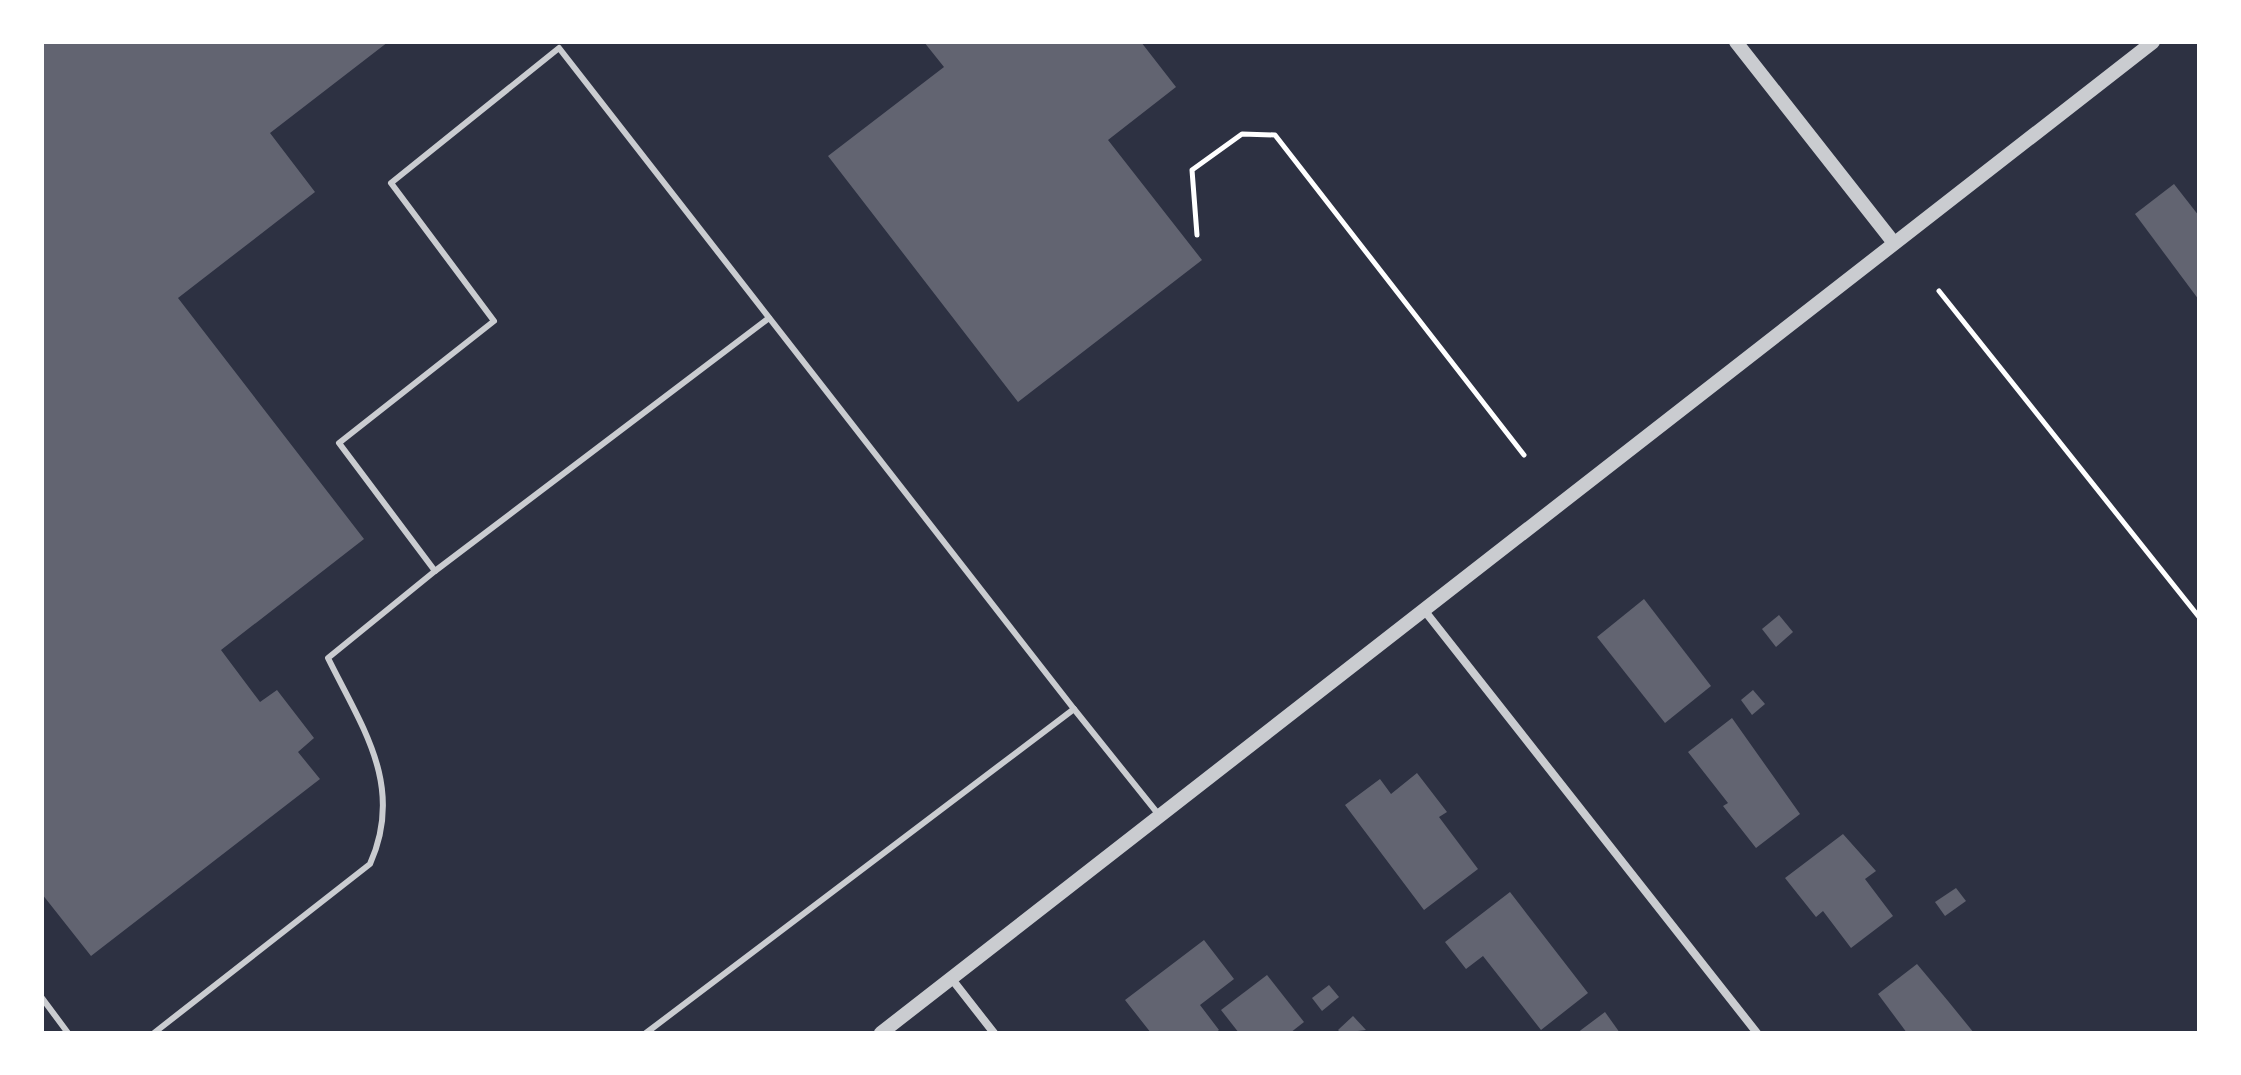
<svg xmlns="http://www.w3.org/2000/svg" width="2241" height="1075" font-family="Rubik,sans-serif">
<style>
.building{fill:#626471}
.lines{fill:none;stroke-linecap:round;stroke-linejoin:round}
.path{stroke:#fff;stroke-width:5}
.service{stroke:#caccd0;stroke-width:6}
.minor{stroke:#caccd0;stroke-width:8}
.tertiary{stroke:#caccd0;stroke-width:14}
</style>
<rect width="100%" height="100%" fill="#2d3142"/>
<!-- building -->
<g class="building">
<path d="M42 42H388L270 133 315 192 178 298 364 539 221 650 260 702 277 690 314 738 298 752 320 779 91 956 42 894Z"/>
<path d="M924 42H1141L1176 87 1108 140 1202 260 1018 402 828 156 944 67Z"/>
<path d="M2174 184 2199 216V300L2135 214Z"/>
<path d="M1644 599 1711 686 1665 723 1597 637Z"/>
<path d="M1779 615 1793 632 1776 647 1762 629Z"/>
<path d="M1753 690 1765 704 1752 715 1741 700Z"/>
<path d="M1732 718 1800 814 1756 848 1723 806 1728 803 1688 752Z"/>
<path d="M1417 773 1447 812 1439 817 1478 869 1424 910 1345 805 1380 779 1391 794Z"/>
<path d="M1843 834 1876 871 1865 879 1893 916 1851 948 1823 911 1816 917 1785 878Z"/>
<path d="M1956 888 1966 901 1945 916 1935 902Z"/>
<path d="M1510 892 1588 993 1541 1030 1483 956 1466 969 1445 942Z"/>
<path d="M1204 940 1234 979 1200 1005 1219 1030 1215 1033H1151L1125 1000Z"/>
<path d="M1917 964 1948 1001 1974 1033H1907L1878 994Z"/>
<path d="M1267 975 1304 1022 1290 1033H1239L1221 1010Z"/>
<path d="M1329 985 1339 997 1322 1011 1312 998Z"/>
<path d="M1605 1012 1620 1033H1577Z"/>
<path d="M1353 1016 1366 1030 1341 1033 1338 1030Z"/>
</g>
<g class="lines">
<!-- path -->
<g class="path">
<path d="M1197 235 1192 170 1242 134 1275 135 1524 455"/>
<path d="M1939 291 2199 617"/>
</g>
<!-- service -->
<g class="service">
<path d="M435 571 339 443 494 321 391 183 559 48 1074 709 646 1033"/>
<path d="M1074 709 1159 815"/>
<path d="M42 998 68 1033"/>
<path d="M154 1033 370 864C405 786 362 727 328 658L435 571 769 318"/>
</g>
<!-- minor -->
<g class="minor">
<path d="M1424 610 1757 1033"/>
<path d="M951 978 994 1033"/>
</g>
<!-- tertiary -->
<g class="tertiary">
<path d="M1736 42 1894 243"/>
<path d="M881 1033 2153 42"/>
</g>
</g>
<!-- border -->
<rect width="2241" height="1075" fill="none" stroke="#ffffff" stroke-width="88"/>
</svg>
